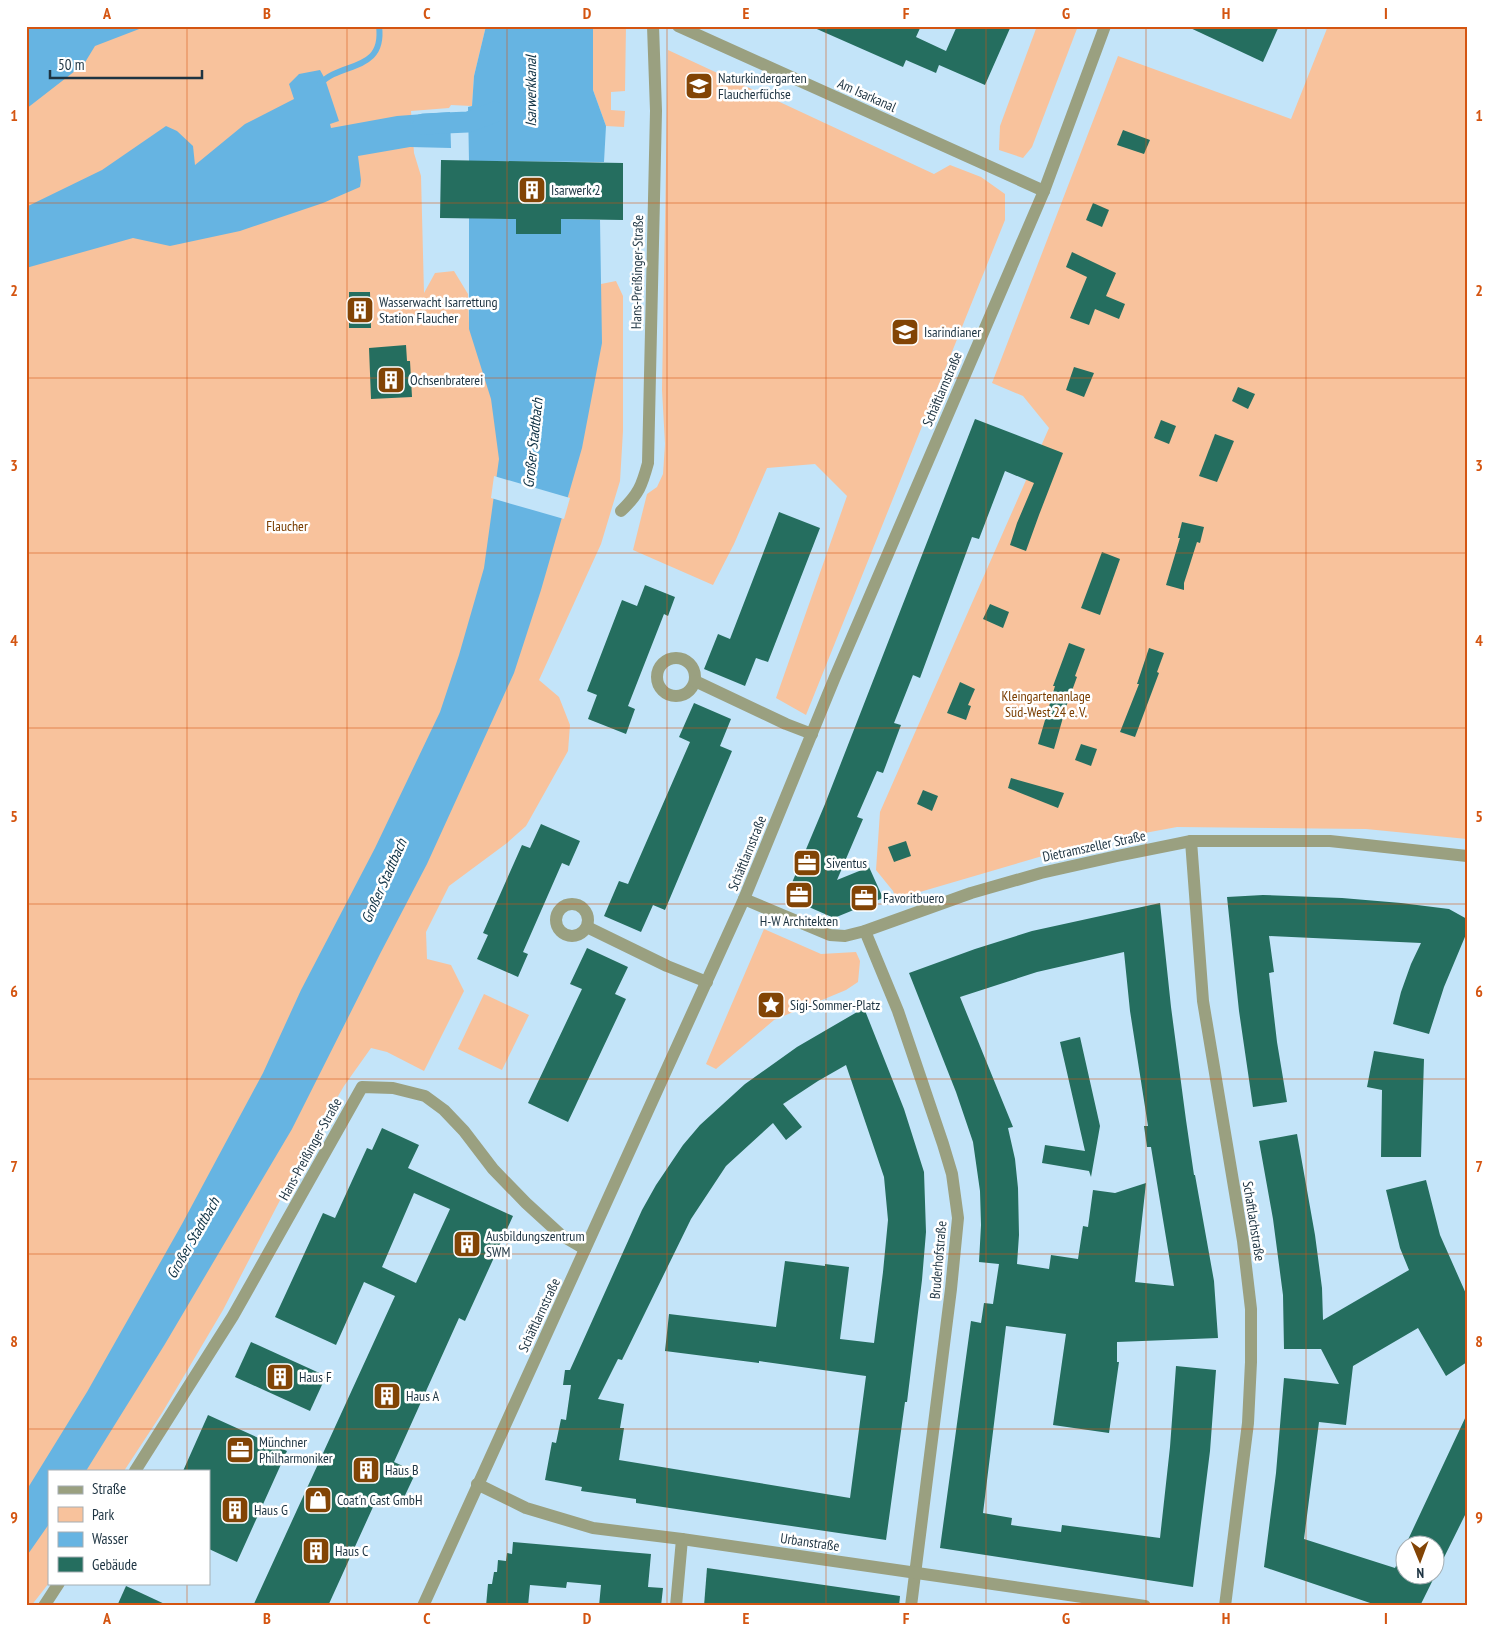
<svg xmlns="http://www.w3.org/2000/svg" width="1493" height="1632" font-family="'PT Sans Narrow',sans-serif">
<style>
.green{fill:#f8c29c}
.water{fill:#66b4e2}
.pier{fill:#c3e4f9}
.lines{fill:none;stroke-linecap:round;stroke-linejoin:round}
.stream{stroke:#66b4e2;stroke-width:6}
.canal{stroke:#66b4e2;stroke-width:21}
.building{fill:#256e5f;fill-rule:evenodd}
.minor{stroke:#9aa080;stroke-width:12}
.grid{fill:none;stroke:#d45511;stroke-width:1;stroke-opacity:0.55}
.labels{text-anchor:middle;stroke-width:5;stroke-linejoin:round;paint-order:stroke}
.poi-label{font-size:14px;fill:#1e3442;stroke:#fff;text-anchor:start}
.street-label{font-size:14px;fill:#1e3442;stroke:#fff}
.park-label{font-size:14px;fill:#793d00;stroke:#fff}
.water-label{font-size:15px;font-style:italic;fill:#0d3043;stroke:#fff}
.neatline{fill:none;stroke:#d45511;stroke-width:2}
.grid-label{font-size:16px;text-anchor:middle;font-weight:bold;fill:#d45511}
</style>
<rect width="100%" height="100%" fill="#c3e4f9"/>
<!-- green -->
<g class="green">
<path d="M26 26H486L474 76 472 106 451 105 449 108 411 111 414 153 421 176 424 293 435 273 454 271 468 294 469 324 601 325V284L616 281 623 296V431L620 481 601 544 539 680 559 697 570 725 568 751 526 826 507 843 449 886 426 932 427 959 451 965 464 991 424 1071 387 1052 371 1048 344 1086 304 1154 223 1310 162 1413 124 1471H49V1583L31 1606H26Z"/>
<path d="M593 26H626L625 91 611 92V110L625 111 624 127 606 126 593 90Z"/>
<path d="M1037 26H1078L1032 147 1023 158 999 150 1000 126Z"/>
<path d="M1328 26H1467V839L1366 829 1177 827 1080 845 896 899 893 891 876 870 880 812 1049 428 1023 396 992 383 1118 56 1291 119Z"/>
<path d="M668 50 934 174 950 165 981 177 1005 194V220L806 715 776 698 847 496 815 464 767 468 734 544 713 585 633 550 647 494 657 487 663 474 665 444 662 390Z"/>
<path d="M764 929 821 954 856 952 860 961 858 982 846 990 774 1020 716 1069 706 1064Z"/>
<path d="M484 994 529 1015 502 1070 458 1049Z"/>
</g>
<!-- water -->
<g class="water">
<path d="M26 26H147L95 46 84 64 26 109Z"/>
<path d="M486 26H593V90L606 126 604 162 469 161 468 107 472 106 474 76Z"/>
<path d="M320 70 325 79 339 121 330 124 331 128 397 116 450 112 451 148 410 147 358 156 361 180 360 187 323 203 240 231 170 246 133 238 26 268V207L102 170 166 126 177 131 193 146 195 165 245 124 294 99 289 84 299 74Z"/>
<path d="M469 218 516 219V233L560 234 561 219 600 220 602 343 582 448 541 590 514 673 427 864 381 952 292 1129 165 1344 86 1471H49V1524L26 1557V1491L87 1392 182 1224 263 1073 301 990 375 848 440 712 459 655 484 568 499 459 491 399 469 329Z"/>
</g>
<!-- pier -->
<path class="pier" d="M494 476 570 498 564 519 491 498Z"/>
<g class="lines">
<!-- stream -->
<path class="stream" d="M320 84C340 61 385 73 379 26"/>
<!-- canal -->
<path class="canal" d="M423 124 468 122 495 112"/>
</g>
<!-- building -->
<g class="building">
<path d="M810 26H921L916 37 946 51 957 26H1011L985 85 939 65 936 73 906 60 903 67Z"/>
<path d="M1186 26H1279L1263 62Z"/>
<path d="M1123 130 1150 140 1144 154 1117 145Z"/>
<path d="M441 160 623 163V220L561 219V234H516V219L440 218Z"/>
<path d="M1093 203 1109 210 1102 227 1086 220Z"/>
<path d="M1072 252 1116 273 1106 296 1125 304 1119 319 1095 309 1089 325 1070 318 1087 277 1066 267Z"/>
<path d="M349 292H370L371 328H349Z"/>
<path d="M406 345 407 361H410L412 397 371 399 369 348Z"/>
<path d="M1074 367 1094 373 1084 397 1066 390Z"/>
<path d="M1238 387 1255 394 1248 409 1232 401Z"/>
<path d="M975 419 1063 453 1039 515 1026 551 1010 545 1017 523 1034 483 1005 471 979 539 972 537 920 678 913 675 894 723 901 725 883 773 877 771 857 817 863 819 837 880 869 867 883 898 834 918 786 897 825 804Z"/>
<path d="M1161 420 1176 426 1169 444 1154 438Z"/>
<path d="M1215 434 1234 441 1217 482 1199 476Z"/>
<path d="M779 512 820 528 768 662 756 658 745 686 704 669 718 634 730 639Z"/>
<path d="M1182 522 1204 527 1200 543 1197 542 1184 583V590L1166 585 1180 538H1178Z"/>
<path d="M1102 552 1120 559 1100 615 1081 608Z"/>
<path d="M645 585 675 597 668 616 664 614 628 706 635 709 626 734 588 719 597 695 587 691 622 600 637 606Z"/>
<path d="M990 604 1009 612 1003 628 983 619Z"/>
<path d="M1069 643 1085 649 1075 676 1077 677 1066 707 1054 749 1038 744 1055 686H1053Z"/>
<path d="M1149 648 1164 653 1157 672 1159 673 1135 737 1120 732 1139 684H1137Z"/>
<path d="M960 682 975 689 968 705 971 706 966 720 947 713Z"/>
<path d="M694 703 731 719 720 746 732 751 665 910 653 905 641 932 604 916 619 881 628 884 690 742 679 737Z"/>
<path d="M1081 744 1097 749 1091 766 1075 760Z"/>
<path d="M1011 778 1064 793 1058 808 1008 788Z"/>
<path d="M923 790 938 796 932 811 917 804Z"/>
<path d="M541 824 580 841 569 866 562 863 523 952 528 954 518 977 477 959 488 935 483 933 522 845 530 848Z"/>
<path d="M906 841 911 856 894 862 888 847Z"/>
<path d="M1263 895 1342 898 1401 903 1449 909 1467 919V932L1444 987 1429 1034 1393 1024 1401 992 1411 964 1421 943 1269 936 1274 972 1269 973 1277 1042 1287 1102 1253 1107 1239 1011 1227 897Z"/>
<path d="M1160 903 1171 1007 1186 1120 1194 1175H1195L1214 1281 1218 1338 1117 1342V1362H1119L1109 1433 1053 1425 1066 1334 1006 1326 983 1513 1012 1518 1011 1525 1061 1532 1062 1525 1160 1538 1170 1447 1176 1366 1216 1370 1210 1451 1193 1587 940 1548 971 1321 981 1323 984 1303 993 1304 999 1264 979 1262 981 1225 980 1191 973 1142 956 1092 909 973 975 949 1032 931ZM1124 952 1130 1011 1148 1126H1144L1147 1147H1151L1174 1286 1135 1282 1146 1183 1115 1193 1093 1190 1088 1227 1083 1226 1078 1259 1051 1255 1049 1269 1017 1264 1019 1235 1018 1188 1015 1159 1008 1128 1013 1127 960 997 1037 972Z"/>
<path d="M587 948 628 967 615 994 626 999 568 1122 528 1103 582 989 570 984Z"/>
<path d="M864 1008 904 1109 924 1172 926 1232 922 1280 907 1402H905L886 1540 636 1503V1499L581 1491 582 1487 545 1480 552 1442 556 1443 561 1419 566 1420 571 1385H563L565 1370H570L642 1210 656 1185 683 1145 700 1125 745 1084 797 1047ZM846 1065 884 1177 888 1220 883 1272 874 1343 840 1339 849 1267 825 1264V1266L785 1261 776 1327 669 1314 665 1351 759 1363V1361L866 1376 850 1498 619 1460 624 1428H620L624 1404 598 1399 618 1359 622 1360 691 1219 726 1166 773 1123 786 1140 802 1127 783 1104 818 1081Z"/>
<path d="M1080 1037 1100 1126 1091 1177 1089 1171 1042 1163 1045 1145 1085 1151 1060 1042Z"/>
<path d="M1374 1051 1424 1059 1421 1157H1381L1382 1090 1367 1087Z"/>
<path d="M382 1128 419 1145 408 1168 513 1216 465 1321 459 1318 394 1462 416 1472 400 1506 378 1496 328 1606H253L395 1296 364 1282 336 1345 275 1317 323 1213 335 1218 367 1148 372 1150ZM414 1193 450 1209 416 1283 382 1267Z"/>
<path d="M1297 1134 1315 1235 1322 1288 1323 1320 1409 1270 1400 1248 1386 1190 1426 1180 1440 1235 1467 1296V1362L1446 1376 1418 1328 1353 1366 1346 1425 1319 1422 1304 1539 1395 1568 1406 1546V1574H1436V1544H1406L1467 1414V1511L1420 1606H1379L1264 1567 1276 1473 1284 1378 1339 1384 1321 1349H1284L1283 1295 1273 1219 1259 1141Z"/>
<path d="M251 1342 326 1376 310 1411 235 1377Z"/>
<path d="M208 1415 287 1451 237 1562 209 1549V1471H183Z"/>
<path d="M513 1542 651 1554 648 1587 663 1588 661 1606H599L601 1585 567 1582 566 1588 530 1585 528 1606H486L488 1584H492L494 1572H497L498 1560 506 1561 507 1553 512 1554Z"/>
<path d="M707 1568 900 1596 899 1606H704Z"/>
<path d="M126 1586 169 1606H117Z"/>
</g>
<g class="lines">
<!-- minor -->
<g class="minor">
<path d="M678 26 1044 191"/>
<path d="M621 511C639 494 642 485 648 463L656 111 653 26"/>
<circle cx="676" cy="677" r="19"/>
<path d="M695 681 786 724 812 734"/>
<path d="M1191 841 1203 1001 1243 1241 1251 1309V1362L1248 1423 1225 1606"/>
<path d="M744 899 830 935 845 936 865 931 971 893 1041 873 1117 856 1191 841H1330L1467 856"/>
<circle cx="572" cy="920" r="16"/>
<path d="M587 927 667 966 707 982"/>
<path d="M865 931 898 1011 943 1144 952 1174 958 1218 951 1289 911 1606"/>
<path d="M135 1471 233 1316 362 1087 393 1088 425 1096 444 1110 464 1131 493 1169 526 1203 561 1235 585 1249"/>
<path d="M477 1484 526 1508 593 1528 682 1539 1145 1606"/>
<path d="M44 1606 59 1583"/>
<path d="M423 1606 744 899 835 677 1044 191 1105 26"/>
<path d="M676 1606 682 1539"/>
</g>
</g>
<!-- grid -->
<path class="grid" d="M187 26V1471M347 26V1606M507 26V1606M667 26V1606M826 26V1606M986 26V1606M1146 26V1606M1306 26V1606M26 203H1467M26 378H1467M26 553H1467M26 728H1467M26 904H1467M26 1079H1467M26 1254H1467M26 1429H1467M187 1583V1606"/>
<!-- icons -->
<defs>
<symbol id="school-square" viewBox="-11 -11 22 22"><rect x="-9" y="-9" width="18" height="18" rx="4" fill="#824405" stroke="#fff"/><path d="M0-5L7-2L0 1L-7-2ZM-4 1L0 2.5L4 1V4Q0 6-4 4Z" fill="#fff"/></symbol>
<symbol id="building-square" viewBox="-11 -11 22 22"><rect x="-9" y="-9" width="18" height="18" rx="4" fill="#824405" stroke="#fff"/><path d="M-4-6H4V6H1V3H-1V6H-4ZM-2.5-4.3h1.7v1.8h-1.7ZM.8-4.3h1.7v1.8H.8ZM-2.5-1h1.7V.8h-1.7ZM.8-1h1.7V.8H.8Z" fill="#fff"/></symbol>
<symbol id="office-square" viewBox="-11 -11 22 22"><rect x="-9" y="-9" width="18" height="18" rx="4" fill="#824405" stroke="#fff"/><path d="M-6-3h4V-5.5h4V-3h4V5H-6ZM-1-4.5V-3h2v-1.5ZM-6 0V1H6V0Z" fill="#fff"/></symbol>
<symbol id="sight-square" viewBox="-11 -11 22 22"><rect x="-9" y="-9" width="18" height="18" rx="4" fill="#824405" stroke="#fff"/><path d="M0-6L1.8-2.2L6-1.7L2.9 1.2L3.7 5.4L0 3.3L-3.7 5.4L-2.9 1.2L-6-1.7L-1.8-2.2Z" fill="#fff"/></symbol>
<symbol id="shop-square" viewBox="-11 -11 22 22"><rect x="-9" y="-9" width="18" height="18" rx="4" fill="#824405" stroke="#fff"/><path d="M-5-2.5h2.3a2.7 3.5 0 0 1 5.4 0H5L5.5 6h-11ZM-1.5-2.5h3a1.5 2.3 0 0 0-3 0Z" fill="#fff"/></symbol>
</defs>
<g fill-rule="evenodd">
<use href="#school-square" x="683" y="70" width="32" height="32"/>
<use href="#building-square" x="516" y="174" width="32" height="32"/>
<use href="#building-square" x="344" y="294" width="32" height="32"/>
<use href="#school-square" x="889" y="316" width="32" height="32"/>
<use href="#building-square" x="375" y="364" width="32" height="32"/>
<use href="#office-square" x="791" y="847" width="32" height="32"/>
<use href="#office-square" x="783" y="879" width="32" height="32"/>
<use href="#office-square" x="848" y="882" width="32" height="32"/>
<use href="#sight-square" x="755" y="989" width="32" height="32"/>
<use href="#building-square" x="451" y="1228" width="32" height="32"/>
<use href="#building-square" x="264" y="1361" width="32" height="32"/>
<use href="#building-square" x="371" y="1380" width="32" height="32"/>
<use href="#office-square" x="224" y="1434" width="32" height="32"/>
<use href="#building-square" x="350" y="1454" width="32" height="32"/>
<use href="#shop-square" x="302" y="1484" width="32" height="32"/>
<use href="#building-square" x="219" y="1494" width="32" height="32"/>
<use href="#building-square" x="300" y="1535" width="32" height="32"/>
</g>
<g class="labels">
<!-- poi labels -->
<g class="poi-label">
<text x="718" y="83">Naturkindergarten<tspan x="718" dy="16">Flaucherfüchse</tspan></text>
<text x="551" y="195">Isarwerk 2</text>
<text x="379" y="307">Wasserwacht Isarrettung<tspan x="379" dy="16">Station Flaucher</tspan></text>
<text x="924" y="337">Isarindianer</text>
<text x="410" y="385">Ochsenbraterei</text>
<text x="826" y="868">Siventus</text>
<text x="883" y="903">Favoritbuero</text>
<text x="799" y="926" text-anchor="middle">H-W Architekten</text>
<text x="790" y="1010">Sigi-Sommer-Platz</text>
<text x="486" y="1241">Ausbildungszentrum<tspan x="486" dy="16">SWM</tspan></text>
<text x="299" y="1382">Haus F</text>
<text x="406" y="1401">Haus A</text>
<text x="259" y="1447">Münchner<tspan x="259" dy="16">Philharmoniker</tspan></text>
<text x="385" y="1475">Haus B</text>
<text x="337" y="1505">Coat'n Cast GmbH</text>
<text x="254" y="1515">Haus G</text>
<text x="335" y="1556">Haus C</text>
</g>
<!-- street labels -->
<g class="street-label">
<text transform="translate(867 95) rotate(24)" y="5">Am Isarkanal</text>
<text transform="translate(637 272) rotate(-89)" y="5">Hans-Preißinger-Straße</text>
<text transform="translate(942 389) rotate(-67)" y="5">Schäftlarnstraße</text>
<text transform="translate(1094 846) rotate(-12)" y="5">Dietramszeller Straße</text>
<text transform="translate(747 853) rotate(-68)" y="5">Schäftlarnstraße</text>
<text transform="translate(310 1149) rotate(-61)" y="5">Hans-Preißinger-Straße</text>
<text transform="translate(1254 1221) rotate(81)" y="5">Schaftlachstraße</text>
<text transform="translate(938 1260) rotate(-85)" y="5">Bruderhofstraße</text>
<text transform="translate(539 1315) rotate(-65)" y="5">Schäftlarnstraße</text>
<text transform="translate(810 1542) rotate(8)" y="5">Urbanstraße</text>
</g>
<!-- park labels -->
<g class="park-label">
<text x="287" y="531">Flaucher</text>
<text x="1046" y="701">Kleingartenanlage<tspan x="1046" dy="16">Süd-West 24 e. V.</tspan></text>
</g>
<!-- water labels -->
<g class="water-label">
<text transform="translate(531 91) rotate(-90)" y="5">Isarwerkkanal</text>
<text transform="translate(533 443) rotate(-84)" y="5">Großer Stadtbach</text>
<text transform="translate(384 881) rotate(-66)" y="5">Großer Stadtbach</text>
<text transform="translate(193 1238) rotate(-60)" y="5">Großer Stadtbach</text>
</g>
</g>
<!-- border -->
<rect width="1493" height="1632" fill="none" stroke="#ffffff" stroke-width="55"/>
<!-- legend -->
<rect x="48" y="1470" width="162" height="115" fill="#ffffff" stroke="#a5aeb3"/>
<rect x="58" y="1486" width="25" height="8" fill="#9aa080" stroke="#a5aeb3"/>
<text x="92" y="1494" font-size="15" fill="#1e3442">Straße</text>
<rect x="58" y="1507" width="25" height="15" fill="#f8c29c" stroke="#a5aeb3"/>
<text x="92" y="1520" font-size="15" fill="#1e3442">Park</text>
<rect x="58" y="1532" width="25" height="15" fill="#66b4e2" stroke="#a5aeb3"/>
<text x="92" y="1544" font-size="15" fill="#1e3442">Wasser</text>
<rect x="58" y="1557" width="25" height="15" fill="#256e5f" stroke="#a5aeb3"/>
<text x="92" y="1570" font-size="15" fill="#1e3442">Gebäude</text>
<!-- north arrow -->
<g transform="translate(1420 1560) rotate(179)"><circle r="24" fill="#ffffff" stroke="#a5aeb3"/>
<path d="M0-4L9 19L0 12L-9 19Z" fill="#824405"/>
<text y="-8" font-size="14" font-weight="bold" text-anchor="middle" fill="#1e3442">N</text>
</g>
<!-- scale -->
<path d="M50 70v8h152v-8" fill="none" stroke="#1e3442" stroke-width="2.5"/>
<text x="58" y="70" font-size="15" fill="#1e3442" stroke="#ffffff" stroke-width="4" paint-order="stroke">50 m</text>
<rect x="28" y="28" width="1438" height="1576" class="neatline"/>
<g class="grid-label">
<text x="107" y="19">A</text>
<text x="267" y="19">B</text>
<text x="427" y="19">C</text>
<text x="587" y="19">D</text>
<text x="746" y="19">E</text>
<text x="906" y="19">F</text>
<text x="1066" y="19">G</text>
<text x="1226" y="19">H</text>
<text x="1386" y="19">I</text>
<text x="14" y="121">1</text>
<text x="1479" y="121">1</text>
<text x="14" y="296">2</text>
<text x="1479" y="296">2</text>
<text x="14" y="471">3</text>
<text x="1479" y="471">3</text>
<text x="14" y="646">4</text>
<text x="1479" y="646">4</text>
<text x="14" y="822">5</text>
<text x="1479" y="822">5</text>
<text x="14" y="997">6</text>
<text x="1479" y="997">6</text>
<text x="14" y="1172">7</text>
<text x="1479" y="1172">7</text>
<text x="14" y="1347">8</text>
<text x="1479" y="1347">8</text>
<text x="14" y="1523">9</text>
<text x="1479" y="1523">9</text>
<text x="107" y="1624">A</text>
<text x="267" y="1624">B</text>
<text x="427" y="1624">C</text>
<text x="587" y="1624">D</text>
<text x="746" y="1624">E</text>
<text x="906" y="1624">F</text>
<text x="1066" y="1624">G</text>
<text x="1226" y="1624">H</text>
<text x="1386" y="1624">I</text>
</g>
</svg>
